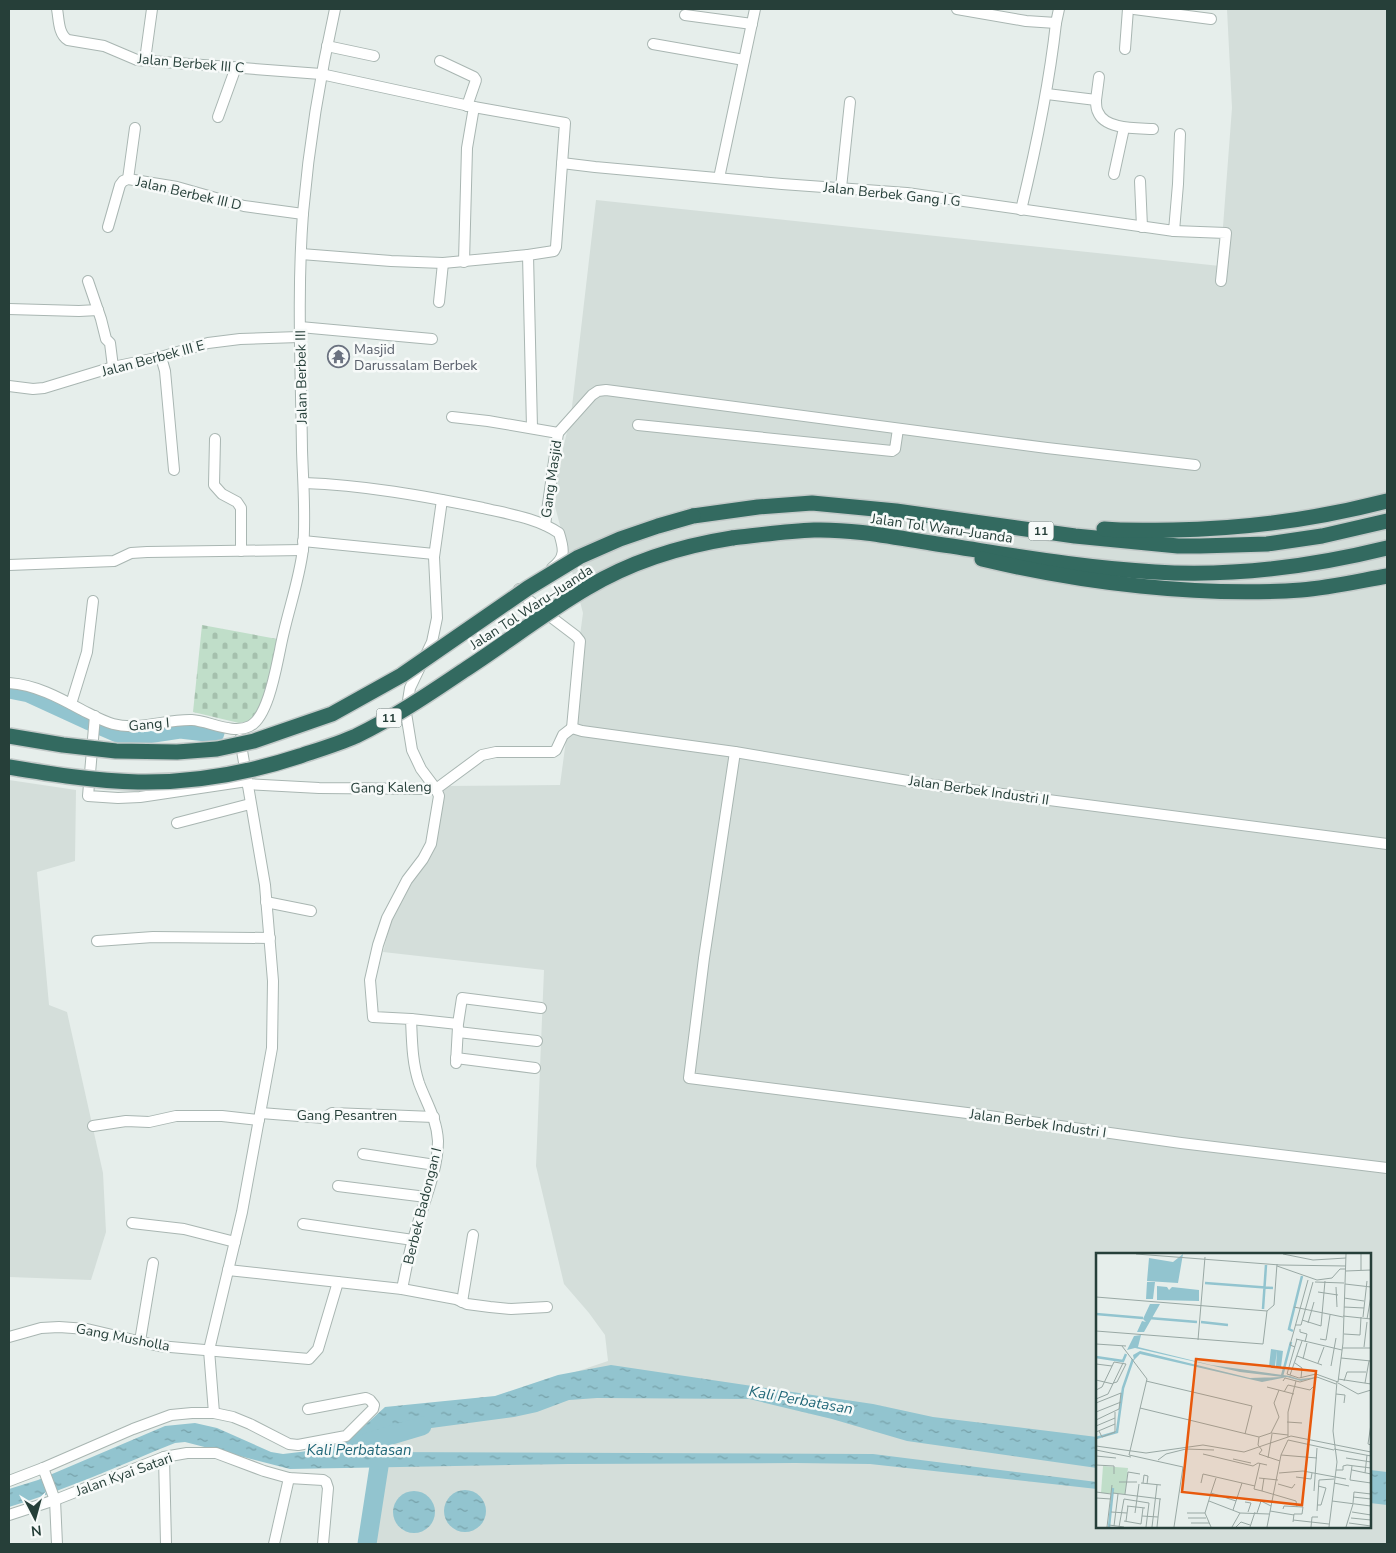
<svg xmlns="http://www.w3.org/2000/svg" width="1396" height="1553" font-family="'Nunito Sans',sans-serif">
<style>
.built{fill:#d4deda;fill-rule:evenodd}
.cemetery{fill:url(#cemetery-stones)}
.water{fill:url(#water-ripples)}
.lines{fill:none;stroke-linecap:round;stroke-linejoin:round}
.river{stroke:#92c4cf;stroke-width:19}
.street-casing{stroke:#a9b6b2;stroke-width:12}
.highway-casing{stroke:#c2c9c8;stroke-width:18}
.street{stroke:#fff;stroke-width:10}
.highway{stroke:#336a60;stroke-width:15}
.highway-bridge-casing{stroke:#c2c9c8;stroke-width:18;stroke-linecap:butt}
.highway-bridge{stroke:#336a60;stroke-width:15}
.labels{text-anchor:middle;stroke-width:5;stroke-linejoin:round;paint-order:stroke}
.shield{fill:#f7faf9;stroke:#657773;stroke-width:1}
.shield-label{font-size:12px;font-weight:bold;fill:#263f39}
.street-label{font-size:14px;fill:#263f39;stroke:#f7faf9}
.worship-label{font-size:14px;fill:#5b616d;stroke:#f7faf9;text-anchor:start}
.water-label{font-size:15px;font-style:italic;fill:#226879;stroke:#f7faf9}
.inset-river{fill:none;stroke:#92c4cf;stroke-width:2.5}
.inset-road{fill:none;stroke:#99a8a4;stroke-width:1}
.view{fill:#e8590c;fill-opacity:0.15;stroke:#e8590c;stroke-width:2.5}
.inset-edge{fill:none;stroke:#263f39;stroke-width:2.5}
</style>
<defs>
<pattern id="cemetery-stones" width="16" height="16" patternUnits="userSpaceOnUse" patternTransform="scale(1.25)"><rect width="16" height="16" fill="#c0dec9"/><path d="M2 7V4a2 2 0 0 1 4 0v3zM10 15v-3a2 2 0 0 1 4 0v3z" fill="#a5c0ad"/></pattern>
<pattern id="water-ripples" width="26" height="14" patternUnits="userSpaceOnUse" patternTransform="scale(1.25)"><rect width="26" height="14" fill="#92c4cf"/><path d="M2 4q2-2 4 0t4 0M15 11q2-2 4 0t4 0" fill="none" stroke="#77a1a9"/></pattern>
</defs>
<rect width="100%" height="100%" fill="#e6eeeb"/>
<!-- built -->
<g class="built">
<path d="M1227 9H1387V1544H376L391 1434 608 1361 605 1335 589 1313 564 1284 536 1166 544 970 383 952 395 906 430 857 444 786 560 785 583 613 552 495 571 415 596 200 1220 266 1232 108ZM1097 1254H1370V1527H1097Z"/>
<path d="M9 780 76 790 75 861 37 872 49 1005 67 1012 103 1173 106 1232 91 1280 9 1277Z"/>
</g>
<!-- cemetery -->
<path class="cemetery" d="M202 625 277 639 266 698 250 721 239 723 193 712Z"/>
<!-- water -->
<g class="water">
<path d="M611 1365 873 1404 933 1417 1097 1437V1468L907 1441 832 1419 749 1399 597 1398 569 1400 537 1412 514 1417 379 1435 376 1452 873 1454 1097 1482V1489L870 1464 795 1463 568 1464 290 1469 185 1442 175 1443C120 1465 66 1490 9 1507V1489L38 1480 165 1426 195 1423 217 1428 271 1452 283 1454 300 1452 322 1449 360 1430 385 1407 495 1396 558 1375Z"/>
<path d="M1370 1470 1387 1472V1505L1370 1503Z"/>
<circle cx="465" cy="1511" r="21"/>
<circle cx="414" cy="1512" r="21"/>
</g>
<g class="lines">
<!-- river -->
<g class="river">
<path d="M9 689 29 693 90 721 127 737 180 729 215 733"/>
<path d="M355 1446 422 1426"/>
<path d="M367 1544 380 1460"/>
</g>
<defs>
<g id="street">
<path d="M57 9C59 19 58 34 68 40L104 46 137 60 321 74 474 107 467 148 464 262"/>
<path d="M957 9 1026 21 1056 23 1059 9"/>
<path d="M1134 9 1211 19"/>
<path d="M685 15 752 24"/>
<path d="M653 44 744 60"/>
<path d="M327 46 374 56"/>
<path d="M1125 49 1128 9"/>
<path d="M145 60 152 9"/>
<path d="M440 61 474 77 476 80 467 106"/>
<path d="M1047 94 1096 100C1096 104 1096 109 1098 112 1105 130 1138 128 1153 129"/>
<path d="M1096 100 1099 77"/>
<path d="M474 107 565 123 556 247 554 251 528 255 532 428"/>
<path d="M218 117 236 67"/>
<path d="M562 163 595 167 782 184 907 193 1174 231 1178 184 1180 134"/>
<path d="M1114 174 1124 128"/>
<path d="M719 178 755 9"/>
<path d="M128 179 135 128"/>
<path d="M1140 181 1142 227"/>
<path d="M841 188 850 102"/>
<path d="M1021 210C1036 148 1049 86 1056 23"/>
<path d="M108 227 120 185 123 181 128 179 177 187 244 206 303 214"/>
<path d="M1174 231 1226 233 1221 281"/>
<path d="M301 254 391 261 443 263 528 255"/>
<path d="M88 281 101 319 106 339 110 343 113 367"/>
<path d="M439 302 443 263"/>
<path d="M9 309 79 311 98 310"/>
<path d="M300 327 432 339"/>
<path d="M161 357 165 371 174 470"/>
<path d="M9 386 33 389 44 388 113 367 161 357 208 343 240 339 299 337"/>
<path d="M452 417 488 421 558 433"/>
<path d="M638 425 892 451 895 449 898 429"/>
<path d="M558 433 592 395 598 391 606 390 1047 448 1195 465"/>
<path d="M215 439 214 485 222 494 237 502 241 508V551"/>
<path d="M304 483C364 485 424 496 483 508 508 514 537 518 559 533 564 549 566 557 552 568"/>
<path d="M545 525 558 433"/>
<path d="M303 541 434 554"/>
<path d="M9 565 114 561 131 553 147 552 303 550"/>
<path d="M519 589 522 595 576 636 580 641 572 728"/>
<path d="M9 683C36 685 58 697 82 710 92 715 102 721 113 724 139 731 166 719 192 720 209 721 233 735 250 726 268 717 276 668 280 650 286 616 299 583 303 549 306 516 303 483 302 450 301 371 297 292 303 213 309 145 320 76 335 9"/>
<path d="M71 704 87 652 93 601"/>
<path d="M95 716 88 796 118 798 140 797 247 781"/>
<path d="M572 728 582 731 735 752 926 784 1387 844"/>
<path d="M735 752 704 958 689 1078 975 1114 1181 1143 1387 1168"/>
<path d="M247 784 319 788 436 789 482 755 496 752H553L556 750 563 735 572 728"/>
<path d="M177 823 250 804"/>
<path d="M266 902 311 911"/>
<path d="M97 941 153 937 270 938"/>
<path d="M411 1019 458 1024 462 998 541 1008"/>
<path d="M458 1032 537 1041"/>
<path d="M456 1058 535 1068"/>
<path d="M456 1063 458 1027"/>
<path d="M261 1113 324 1118 332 1113 434 1117"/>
<path d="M93 1126 126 1121 149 1122 176 1116H222L259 1120"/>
<path d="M363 1154 435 1165"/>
<path d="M338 1186 426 1197"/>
<path d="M132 1223 184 1229 235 1242"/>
<path d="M303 1224 413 1240"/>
<path d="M228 1270 402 1289 456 1299 467 1304 490 1307 511 1309 547 1307"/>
<path d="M402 1289C406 1270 409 1251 415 1233 423 1204 438 1171 438 1141 437 1119 426 1102 419 1083 412 1062 412 1041 411 1019L373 1017 370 980 378 945 387 918 407 880 423 859 431 844 439 796 436 789 421 769 412 750 406 713 410 688 432 642 437 618 434 557 442 500"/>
<path d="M462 1302 473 1235"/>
<path d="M9 1337 41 1328 59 1327 87 1329 159 1346 309 1359 318 1349 338 1282"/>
<path d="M140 1341 153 1263"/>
<path d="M214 1413 209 1350 242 1212 272 1048 273 981 265 885 240 739"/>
<path d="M164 1457 166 1544"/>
<path d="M43 1468 55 1500 57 1544"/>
<path d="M9 1481 43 1468 133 1429 171 1415 192 1413H214L233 1417 250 1424 289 1444 298 1445 346 1436 373 1409 374 1405 370 1400 366 1398 308 1409"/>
<path d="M9 1515 55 1500 164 1457 187 1453H216L264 1471 289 1478 323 1480 326 1482 328 1488 323 1544"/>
<path d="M274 1544 289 1478"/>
</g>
<g id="highway">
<path d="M693 516 758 507 812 503 896 511 1075 536 1178 546H1200L1267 544 1322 536 1387 521"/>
<path d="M1104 529C1127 531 1150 530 1173 530 1245 529 1317 519 1387 501"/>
<path d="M732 538C759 535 787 531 814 530 853 529 892 537 931 543 1005 554 1080 568 1155 572 1235 577 1310 567 1387 548"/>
<path d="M982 559C1083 583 1198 597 1301 590 1329 588 1359 581 1387 576"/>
</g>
</defs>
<!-- street casing -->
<use href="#street" class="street-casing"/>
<!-- highway casing -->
<use href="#highway" class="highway-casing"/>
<!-- street -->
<use href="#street" class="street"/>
<!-- highway -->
<use href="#highway" class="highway"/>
<defs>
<g id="highway-bridge">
<path d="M9 736 63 745 116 751 177 752 217 749 254 741 332 714 402 675 528 588 579 557 620 539 658 526 693 516"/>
<path d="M9 767C51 774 94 781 138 782 193 783 248 773 300 756 318 750 338 744 356 736 393 718 429 694 463 671 505 644 544 613 587 588 632 561 681 546 732 538"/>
</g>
</defs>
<!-- highway-bridge casing -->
<use href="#highway-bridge" class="highway-bridge-casing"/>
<!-- highway-bridge -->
<use href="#highway-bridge" class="highway-bridge"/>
</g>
<!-- icons -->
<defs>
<symbol id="temple-ring" viewBox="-11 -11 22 22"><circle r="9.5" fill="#f7faf9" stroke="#6b7280" stroke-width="1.5"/><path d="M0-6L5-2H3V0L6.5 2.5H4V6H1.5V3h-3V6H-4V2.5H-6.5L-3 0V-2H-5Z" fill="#6b7280"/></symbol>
</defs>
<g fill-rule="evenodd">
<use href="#temple-ring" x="326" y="344" width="25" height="25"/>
</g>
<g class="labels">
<!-- shield labels -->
<g class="shield">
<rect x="1028.5" y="521.5" width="25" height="19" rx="4"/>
<rect x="376.5" y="708.5" width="25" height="19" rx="4"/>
</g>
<g class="shield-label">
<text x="1041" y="535">11</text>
<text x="389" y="722">11</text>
</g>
<!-- street labels -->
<g class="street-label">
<text transform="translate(191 63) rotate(5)" y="5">Jalan Berbek III C</text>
<text transform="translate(189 193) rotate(13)" y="5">Jalan Berbek III D</text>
<text transform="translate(892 194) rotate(6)" y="5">Jalan Berbek Gang I G</text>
<text transform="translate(153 358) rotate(-15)" y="5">Jalan Berbek III E</text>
<text transform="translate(301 377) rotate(-91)" y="5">Jalan Berbek III</text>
<text transform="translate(551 479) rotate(-82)" y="5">Gang Masjid</text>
<text transform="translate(942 528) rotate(8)" y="5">Jalan Tol Waru–Juanda</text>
<text transform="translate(531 607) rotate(-33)" y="5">Jalan Tol Waru–Juanda</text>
<text transform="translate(149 724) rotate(-5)" y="5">Gang I</text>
<text transform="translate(391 787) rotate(-1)" y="5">Gang Kaleng</text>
<text transform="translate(979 790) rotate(8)" y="5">Jalan Berbek Industri II</text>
<text x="347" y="1120">Gang Pesantren</text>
<text transform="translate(1038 1123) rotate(8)" y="5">Jalan Berbek Industri I</text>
<text transform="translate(422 1206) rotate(-76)" y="5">Berbek Badongan I</text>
<text transform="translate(123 1337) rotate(11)" y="5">Gang Musholla</text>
<text transform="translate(124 1474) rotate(-20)" y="5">Jalan Kyai Satari</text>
</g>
<!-- worship labels -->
<g class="worship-label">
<text x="354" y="354">Masjid<tspan x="354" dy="16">Darussalam Berbek</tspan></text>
</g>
<!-- water labels -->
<g class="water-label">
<text transform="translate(801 1400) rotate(10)" y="5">Kali Perbatasan</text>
<text x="359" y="1455">Kali Perbatasan</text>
</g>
</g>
<!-- overview -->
<g transform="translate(1096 1253)">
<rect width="275" height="275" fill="#e6eeeb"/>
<path d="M7 213 32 215 29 241 5 240Z" fill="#c0dec9"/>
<path d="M87 1 82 30 51 28 53 5 77 9ZM51 29H59L57 46H50ZM61 33 71 34 73 37 76 34 103 37V48L61 47ZM54 51H64L48 79H41L46 68 50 69 47 66ZM45 82 42 94 115 112 194 123 203 126 223 124 205 128 191 124 166 129 44 101 38 107 37 102 44 98 154 125 186 124 144 119 39 95 31 97 38 83ZM175 96 187 98 185 114 180 113 181 97 179 113H173Z" fill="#92c4cf"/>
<path class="inset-river" d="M109 30 177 35M167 56 170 12M0 61 47 65M53 65 101 69M105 69 132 72M197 78 193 76 206 23M0 104 27 108 30 101M186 123 195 89M0 185 21 179 27 135 37 106M13 274 17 235"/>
<path class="inset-road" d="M40 1 184 12 250 13M187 1 217 7 250 5M181 13 221 27 236 25 244 16H249M265 17V1M250 18 275 17M219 29 248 30M249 31 275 34M240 34 241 54M222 39 242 42M0 44 171 58M248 45 268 48M198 54 247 64M248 54 268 55M247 63 275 66M267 64 271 28M271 66 275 43M206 67 225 73 229 28M212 70 218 49M199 72H205L217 29M204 76V79L211 81 209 89M0 78 167 91 171 58 178 52 181 11M248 81 264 82 265 64M200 86 246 97M201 86 191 121 203 125 220 121 242 129M224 86 230 87 234 62M102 87 109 4M0 91 30 93M26 93 51 126 33 202 87 214 78 274M199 94 194 92 212 27M268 94 271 69M246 95H275M201 103 226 112M245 105 275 108M207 106 211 90M199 110 206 115 205 125M222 110 228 94M0 111 16 113M235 113 240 85M194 122 206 88M242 126 275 131M0 127 17 131M50 128 156 153 149 181M187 128 189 125 204 129 221 124 240 131M248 128 251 119H270M242 129 247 90 250 1M242 130 262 141 275 137M269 130 273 108M171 134 198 141M0 137 6 134 18 109 30 111 21 129 17 130M188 139 192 132 214 137 219 132M240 141 249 142 248 150M0 146 12 141 27 110M0 150 25 140 23 156 0 167M44 155 163 184M0 159 25 149M191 169 206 170M275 171 272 191 275 192M0 173 19 165M3 178 6 184 19 179V159M0 179 19 171M175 180 183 164 178 150 183 137M163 184 162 192 166 197 163 201 184 208M163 184 175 180 192 182M192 184V159L200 128M192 187 238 197M0 193 50 200 107 192 148 199 195 183 275 199M238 196 275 203M0 197 35 204M107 201 157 213 162 210 171 212M185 202 221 205M0 203 20 205M172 205 176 181M250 205 275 209M137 206 155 210M62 207 70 201 90 196 118 197M164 210 158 236 166 238M0 212 18 213V221M256 213 254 227 275 230M240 217H247V213L251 212 275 215M256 217 275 221M183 220 207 218 250 226M269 220 271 202M200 224 215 226 216 220M163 225 182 227M168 225 166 238 200 248 201 254M223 227 238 226M23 229H41M45 230 65 232M47 230 48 222 52 223 51 231M105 230 107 221 159 233M238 230 253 233M182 231 196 235 199 231M218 238 221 195M0 239 15 241M17 240 65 246M115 240 120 225M29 241 32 219 44 221M257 244 275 246M0 245 15 246M113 248 144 260 173 261M236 248 275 253M149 249 155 250 152 259M257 250 258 239 275 241M221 252H225L230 235 222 233M31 253 49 255M187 256 188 253 207 254 206 261H198L197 269M137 257 146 230M174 258 198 262M221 258 223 227M15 259 31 260M256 259 275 262M39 260 43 231M91 260H109M161 260 165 248 175 253M46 263 62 264M92 265H110M255 265 275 267M197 267 233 271M28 268 45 271 47 255M30 268 32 253M95 270H113M253 270 275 273M13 272 28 274M18 273 22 241M11 274 16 232M23 274 28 246 53 250 50 274M56 274 61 232M61 274 64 246M115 274 109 260 115 240 140 248M136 274 144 260M140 274 145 269 154 272M154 274 159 259M171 274 185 202 192 187M215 274 216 264H222M233 274 241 209 237 178 241 128M250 274 257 251"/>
<path class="view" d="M100 106 220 118 206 252 86 239Z"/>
<rect width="275" height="275" class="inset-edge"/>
</g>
<!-- border -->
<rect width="1396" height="1553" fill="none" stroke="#263f39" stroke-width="20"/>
<!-- north arrow -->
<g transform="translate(35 1518) rotate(174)" stroke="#f7faf9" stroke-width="4" paint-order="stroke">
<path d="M0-4L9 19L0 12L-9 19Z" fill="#263f39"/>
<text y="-8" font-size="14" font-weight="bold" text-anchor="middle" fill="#263f39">N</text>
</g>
</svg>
